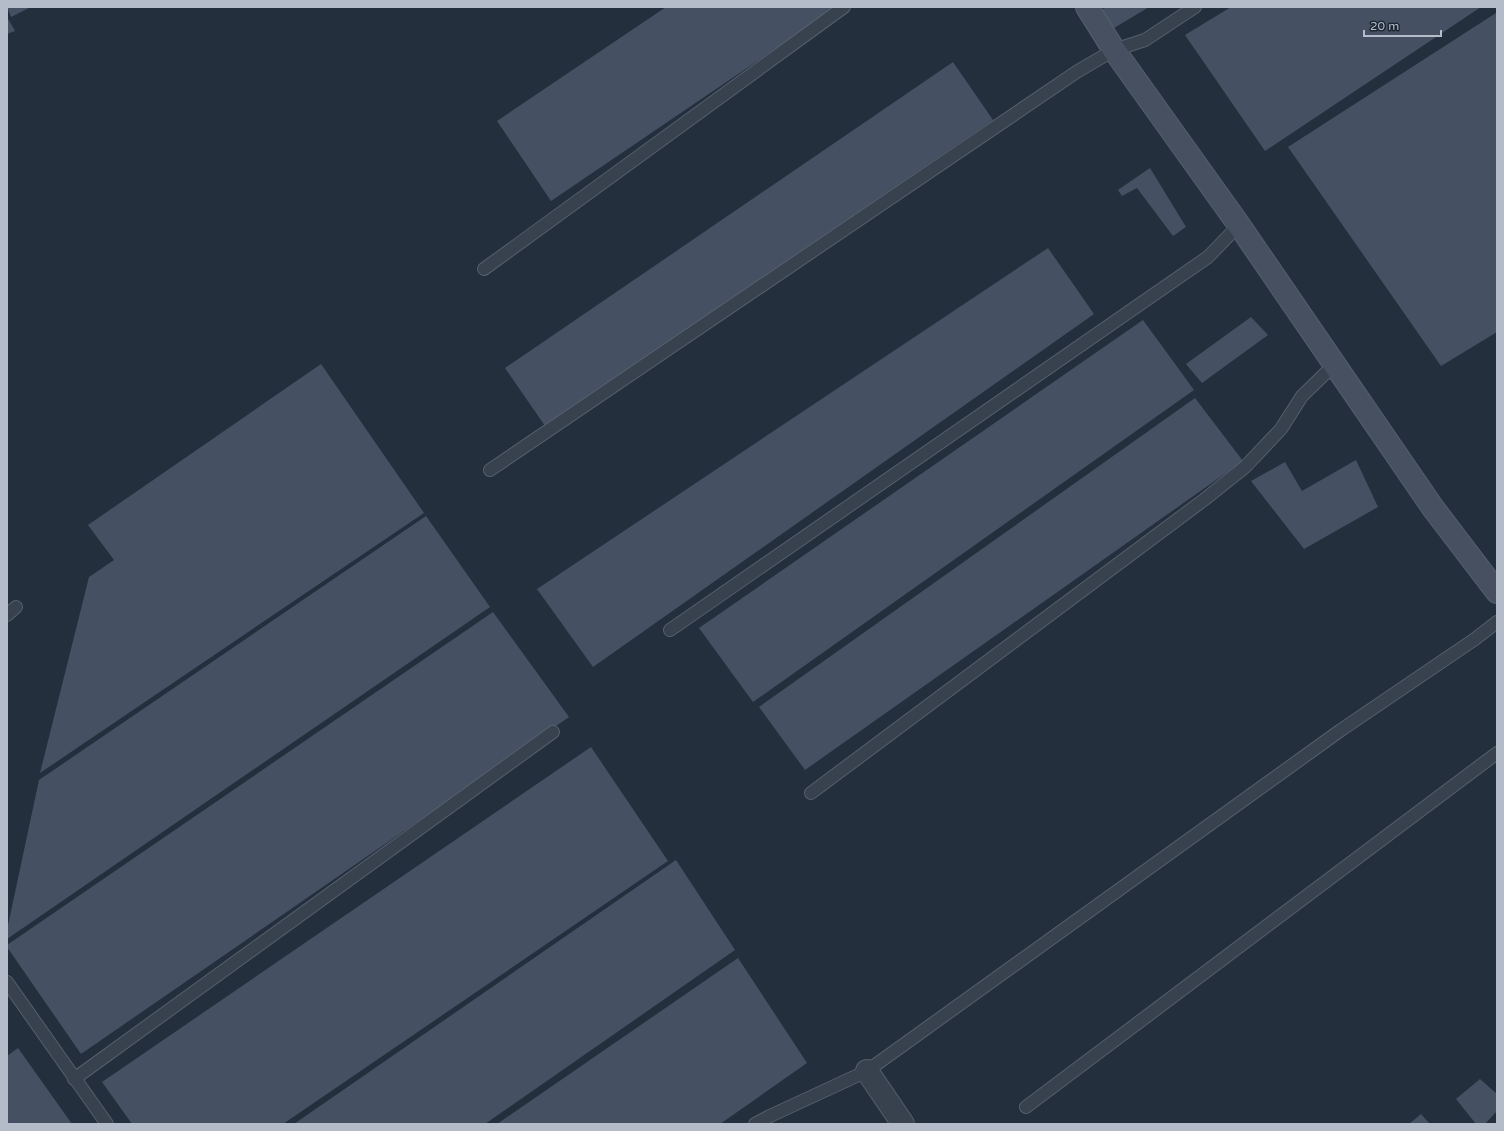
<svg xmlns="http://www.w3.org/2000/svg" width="1504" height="1131" font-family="'Varela Round',sans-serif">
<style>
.building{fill:#455162}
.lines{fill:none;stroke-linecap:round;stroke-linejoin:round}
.lane-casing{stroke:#565f6c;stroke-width:14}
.street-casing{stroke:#565f6c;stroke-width:24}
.secondary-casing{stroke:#565f6c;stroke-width:24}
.lane{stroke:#38414e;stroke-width:12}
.street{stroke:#38414e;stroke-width:22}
.secondary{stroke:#465061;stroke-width:22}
</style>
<rect width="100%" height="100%" fill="#242f3e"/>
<!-- building -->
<g class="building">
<path d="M7 7H31L11 17Z"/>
<path d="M666 7H837L551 201 497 121Z"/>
<path d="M1105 7H1149L1114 28 1101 11Z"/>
<path d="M1231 7H1481L1265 151 1185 35Z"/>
<path d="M1496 13 1497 332 1441 366 1288 147Z"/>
<path d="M7 17 15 31 7 34Z"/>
<path d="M953 62 993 120 545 426 505 368Z"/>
<path d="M1150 168 1186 227 1173 236 1137 188 1122 196 1118 190Z"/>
<path d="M1048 248 1094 314 593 667 537 589Z"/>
<path d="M1251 317 1268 335 1202 383 1186 364Z"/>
<path d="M1143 320 1194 390 753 702 699 628Z"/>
<path d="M321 364 424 513 40 773 89 577 114 560 88 525Z"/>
<path d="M1195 398 1243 461 805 770 759 707Z"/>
<path d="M1356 460 1378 507 1304 549 1251 481 1285 462 1302 491Z"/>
<path d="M426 516 490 607 7 939V930L39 780Z"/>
<path d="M493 612 569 717 81 1054 7 947V945Z"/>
<path d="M591 747 668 861 283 1124H132L102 1082Z"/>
<path d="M676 860 735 950 485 1124H294Z"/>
<path d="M738 958 807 1063 720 1124H497Z"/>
<path d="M18 1048 72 1124H7V1056Z"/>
<path d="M1480 1079 1497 1094V1111L1485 1124H1476L1456 1099Z"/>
<path d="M1421 1114 1430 1124H1409Z"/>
</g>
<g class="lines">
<defs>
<g id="lane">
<path d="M484 269 844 7"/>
<path d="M490 470 1078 71 1114 50 1145 40 1195 7"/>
<path d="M7 615 16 607"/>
<path d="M670 630 1208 257 1239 225"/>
<path d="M811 793 1205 499 1245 467 1281 429 1302 396 1334 365"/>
<path d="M7 982 107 1124"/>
<path d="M74 1079 553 732"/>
<path d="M1026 1107 1497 753"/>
<path d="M755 1124 770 1116 867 1071 1341 730 1475 639 1497 622"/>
</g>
<path id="street" d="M867 1071 903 1124"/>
<path id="secondary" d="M1087 7 1114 50 1239 225 1433 508 1497 592"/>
</defs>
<!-- lane casing -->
<use href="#lane" class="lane-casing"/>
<!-- street casing -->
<use href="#street" class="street-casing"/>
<!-- secondary casing -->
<use href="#secondary" class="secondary-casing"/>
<!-- lane -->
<use href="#lane" class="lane"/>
<!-- street -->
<use href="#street" class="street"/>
<!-- secondary -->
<use href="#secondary" class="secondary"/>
</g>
<!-- border -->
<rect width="1504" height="1131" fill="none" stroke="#b4bcc9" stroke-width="16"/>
<!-- scale -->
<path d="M1364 30v6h77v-6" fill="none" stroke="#b4bcc9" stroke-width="2"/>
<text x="1370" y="30" font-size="12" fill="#b4bcc9" stroke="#1d2633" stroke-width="3" paint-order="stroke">20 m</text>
</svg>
